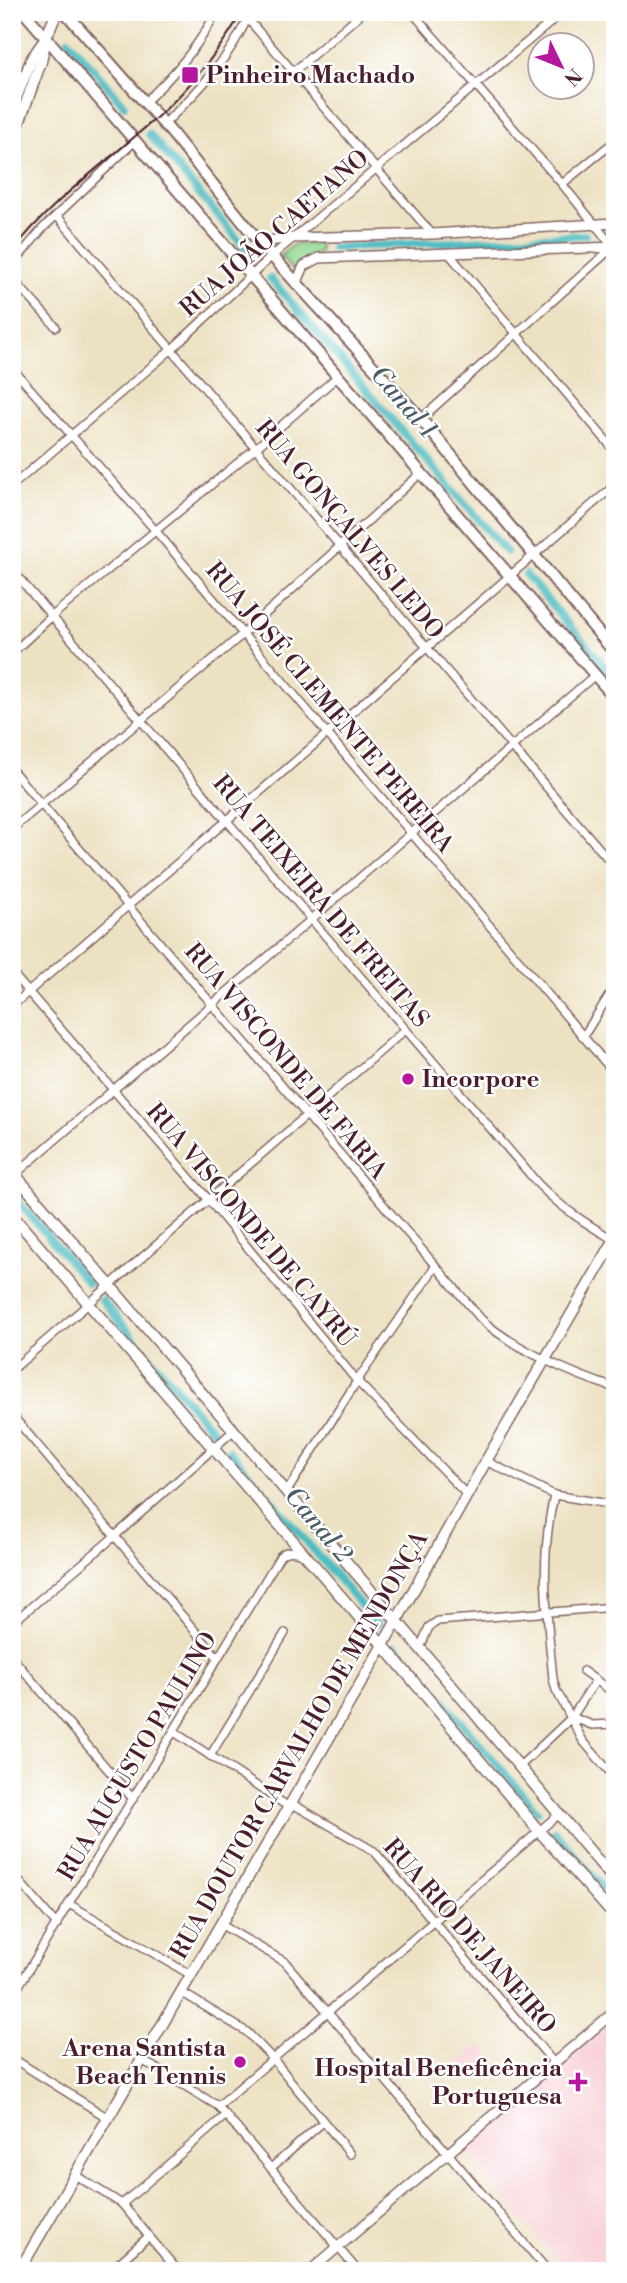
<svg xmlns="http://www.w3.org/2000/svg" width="627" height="2283" font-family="'Libre Bodoni',serif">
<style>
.built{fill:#f7cfd5}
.green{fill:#91d892;stroke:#6e7c5e;stroke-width:2}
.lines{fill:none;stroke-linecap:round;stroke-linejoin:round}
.canal{stroke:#4dbcc3;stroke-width:8}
.minor-casing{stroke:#836360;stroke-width:10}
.tertiary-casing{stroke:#836360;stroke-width:12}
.secondary-casing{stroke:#836360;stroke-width:13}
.primary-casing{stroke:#836360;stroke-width:14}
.minor{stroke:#fff;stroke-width:7}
.tertiary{stroke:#fff;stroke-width:9}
.secondary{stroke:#fff;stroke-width:10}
.primary{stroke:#fff;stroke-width:10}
.tram{stroke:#4a1f2b;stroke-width:2}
.poi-dot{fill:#b5179e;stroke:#fff;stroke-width:2.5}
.labels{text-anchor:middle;stroke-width:5;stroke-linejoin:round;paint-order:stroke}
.poi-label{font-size:24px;font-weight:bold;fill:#4a1f2b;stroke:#fff;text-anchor:start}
.street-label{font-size:24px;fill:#4a1f2b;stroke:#fff}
.water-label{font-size:26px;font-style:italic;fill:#4b5e68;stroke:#fff}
</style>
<rect width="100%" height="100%" fill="#fff"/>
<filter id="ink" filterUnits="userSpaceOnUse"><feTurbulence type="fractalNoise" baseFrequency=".0143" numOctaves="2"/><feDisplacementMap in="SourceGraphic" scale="14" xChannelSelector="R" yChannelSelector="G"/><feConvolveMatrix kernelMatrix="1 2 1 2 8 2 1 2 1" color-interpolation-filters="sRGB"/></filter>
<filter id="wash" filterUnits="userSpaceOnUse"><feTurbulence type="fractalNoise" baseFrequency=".00686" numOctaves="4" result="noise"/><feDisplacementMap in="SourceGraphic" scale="28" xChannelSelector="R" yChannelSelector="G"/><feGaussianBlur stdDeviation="1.57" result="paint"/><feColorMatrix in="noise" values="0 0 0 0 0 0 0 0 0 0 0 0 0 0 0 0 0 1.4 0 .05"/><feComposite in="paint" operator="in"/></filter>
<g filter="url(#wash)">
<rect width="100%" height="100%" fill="#ece2c3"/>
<!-- built -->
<g class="built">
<path d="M615 2019V2271H566L466 2153V2148Z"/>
<path d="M480 2043 510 2077 501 2085 488 2069 476 2079 460 2061Z"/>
</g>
<!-- green -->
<path class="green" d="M320 242V253L304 260 293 271 280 256 293 245Z"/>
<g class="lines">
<!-- canal -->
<g class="canal">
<path d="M68 40 124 105"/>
<path d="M149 134 252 256"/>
<path d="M333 248 585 235"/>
<path d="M270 278 506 552"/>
<path d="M526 575 615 679"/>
<path d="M12 1194 88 1283"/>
<path d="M102 1300 215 1434"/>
<path d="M229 1451 377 1624"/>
<path d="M396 1646 537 1811"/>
<path d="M554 1831 615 1902"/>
</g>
</g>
</g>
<g filter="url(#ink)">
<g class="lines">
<defs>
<g id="minor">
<path d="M412 12 562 184 614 248"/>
<path d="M248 19 432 234"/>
<path d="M293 72 363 12"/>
<path d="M145 102C173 76 199 47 216 12"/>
<path d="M164 124C197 93 233 55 250 12"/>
<path d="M562 184 615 141"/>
<path d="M57 216 615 867"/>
<path d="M450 255 615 451"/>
<path d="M12 265 43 228 135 141"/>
<path d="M12 278 56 327"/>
<path d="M12 368 155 530 615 1074"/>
<path d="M421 419 613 247"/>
<path d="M12 486 172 349 272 256 563 12"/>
<path d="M12 570 539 1185C563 1209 585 1223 614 1240"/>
<path d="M12 653 51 617 257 447 338 376"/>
<path d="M12 770 481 1319C512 1348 574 1375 615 1388"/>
<path d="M12 829 243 634 421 473"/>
<path d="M12 973 208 1199 357 1381 467 1495"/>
<path d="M12 1006 615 485"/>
<path d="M583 1037 615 986"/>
<path d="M12 1177 595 675"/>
<path d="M12 1370 405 1030"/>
<path d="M12 1415 218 1658"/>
<path d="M486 1461 554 1495 615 1505"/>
<path d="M286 1493 357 1381 435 1267"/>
<path d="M554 1495C539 1562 547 1613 553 1679L556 1690 583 1741 615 1778"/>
<path d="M12 1623 115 1536 233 1431"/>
<path d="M420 1648 429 1627 438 1621 615 1607"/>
<path d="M12 1657 133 1799"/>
<path d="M583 1671 608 1689"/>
<path d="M572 1717 596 1680"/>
<path d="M174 1732 289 1807 296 1806 374 1851 554 2063"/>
<path d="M210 1756 285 1633"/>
<path d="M519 1767 572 1717 592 1725 615 1724"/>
<path d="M12 1873 57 1925"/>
<path d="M69 1904 191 1975"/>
<path d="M220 1924 285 1962 548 2271"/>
<path d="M181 1992 247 2032 273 2059 350 2154"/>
<path d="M12 1997 280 1556C287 1549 296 1551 304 1555"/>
<path d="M12 2058 108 2118"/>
<path d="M142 2060 218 2106 358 2271"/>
<path d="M218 2106 559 1814"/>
<path d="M271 2168 323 2122"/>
<path d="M75 2175 122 2204 178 2271"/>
<path d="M122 2204 226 2115"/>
<path d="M110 2271 149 2236"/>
</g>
<g id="tertiary">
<path d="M259 242 293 238 432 234 615 223"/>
<path d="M296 284 304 266 319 258 615 247"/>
<path d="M310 2271 615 2011"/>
</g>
<g id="secondary">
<path d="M12 108 32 58 46 38 57 12"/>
<path d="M12 142 41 62 46 38"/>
<path d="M12 1171 420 1648 615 1881"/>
<path d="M12 1215 383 1645 539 1831 615 1917"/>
<path d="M19 2271 383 1645 486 1461 615 1239"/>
</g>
<g id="primary">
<path d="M24 12 615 698"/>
<path d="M65 12 171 132 259 242 421 419 615 653"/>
</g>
</defs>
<!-- minor casing -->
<use href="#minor" class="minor-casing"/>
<!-- tertiary casing -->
<use href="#tertiary" class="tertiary-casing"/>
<!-- secondary casing -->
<use href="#secondary" class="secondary-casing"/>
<!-- primary casing -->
<use href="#primary" class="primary-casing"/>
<!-- minor -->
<use href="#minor" class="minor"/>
<!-- tertiary -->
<use href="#tertiary" class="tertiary"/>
<!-- secondary -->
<use href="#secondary" class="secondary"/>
<!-- primary -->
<use href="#primary" class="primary"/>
<!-- tram -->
<path class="tram" d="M12 252C56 193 122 153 173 102 197 78 226 41 242 12"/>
</g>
</g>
<!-- markers -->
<g class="poi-dot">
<rect x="181" y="66" width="18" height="18" rx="3.5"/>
<circle cx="408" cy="1079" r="7"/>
<circle cx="240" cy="2062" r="7"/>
<path d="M574.5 2071.5h7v7h7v7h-7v7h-7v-7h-7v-7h7z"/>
</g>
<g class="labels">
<!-- poi labels -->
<g class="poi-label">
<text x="206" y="83">Pinheiro Machado</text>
<text x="422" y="1087">Incorpore</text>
<text x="226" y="2056" text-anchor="end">Arena Santista<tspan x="226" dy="28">Beach Tennis</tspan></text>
<text x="562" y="2076" text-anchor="end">Hospital Beneficência<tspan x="562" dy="28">Portuguesa</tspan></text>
</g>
<!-- street labels -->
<g class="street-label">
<text transform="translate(274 233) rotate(-41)" y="8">RUA JOÃO CAETANO</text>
<text transform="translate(350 529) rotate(50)" y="8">RUA GONÇALVES LEDO</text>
<text transform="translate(330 707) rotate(50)" y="8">RUA JOSÉ CLEMENTE PEREIRA</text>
<text transform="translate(321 901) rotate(50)" y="8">RUA TEIXEIRA DE FREITAS</text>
<text transform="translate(286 1061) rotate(50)" y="8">RUA VISCONDE DE FARIA</text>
<text transform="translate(251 1225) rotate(50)" y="8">RUA VISCONDE DE CAYRÚ</text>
<text transform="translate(299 1745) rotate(-60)" y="8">RUA DOUTOR CARVALHO DE MENDONÇA</text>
<text transform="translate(137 1756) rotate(-59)" y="8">RUA AUGUSTO PAULINO</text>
<text transform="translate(470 1936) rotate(49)" y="8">RUA RIO DE JANEIRO</text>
</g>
<!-- water labels -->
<g class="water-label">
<text transform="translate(404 401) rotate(49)" y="9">Canal 1</text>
<text transform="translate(319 1524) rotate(50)" y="9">Canal 2</text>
</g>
</g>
<!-- margin -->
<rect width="627" height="2283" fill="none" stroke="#fff" stroke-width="42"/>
<!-- north arrow -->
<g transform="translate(561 66) rotate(133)"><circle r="33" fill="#ffffff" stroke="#b7a5aa" stroke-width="2"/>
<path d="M0-5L12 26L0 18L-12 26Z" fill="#b5179e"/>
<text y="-10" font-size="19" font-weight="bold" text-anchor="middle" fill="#4a1f2b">N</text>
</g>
</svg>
